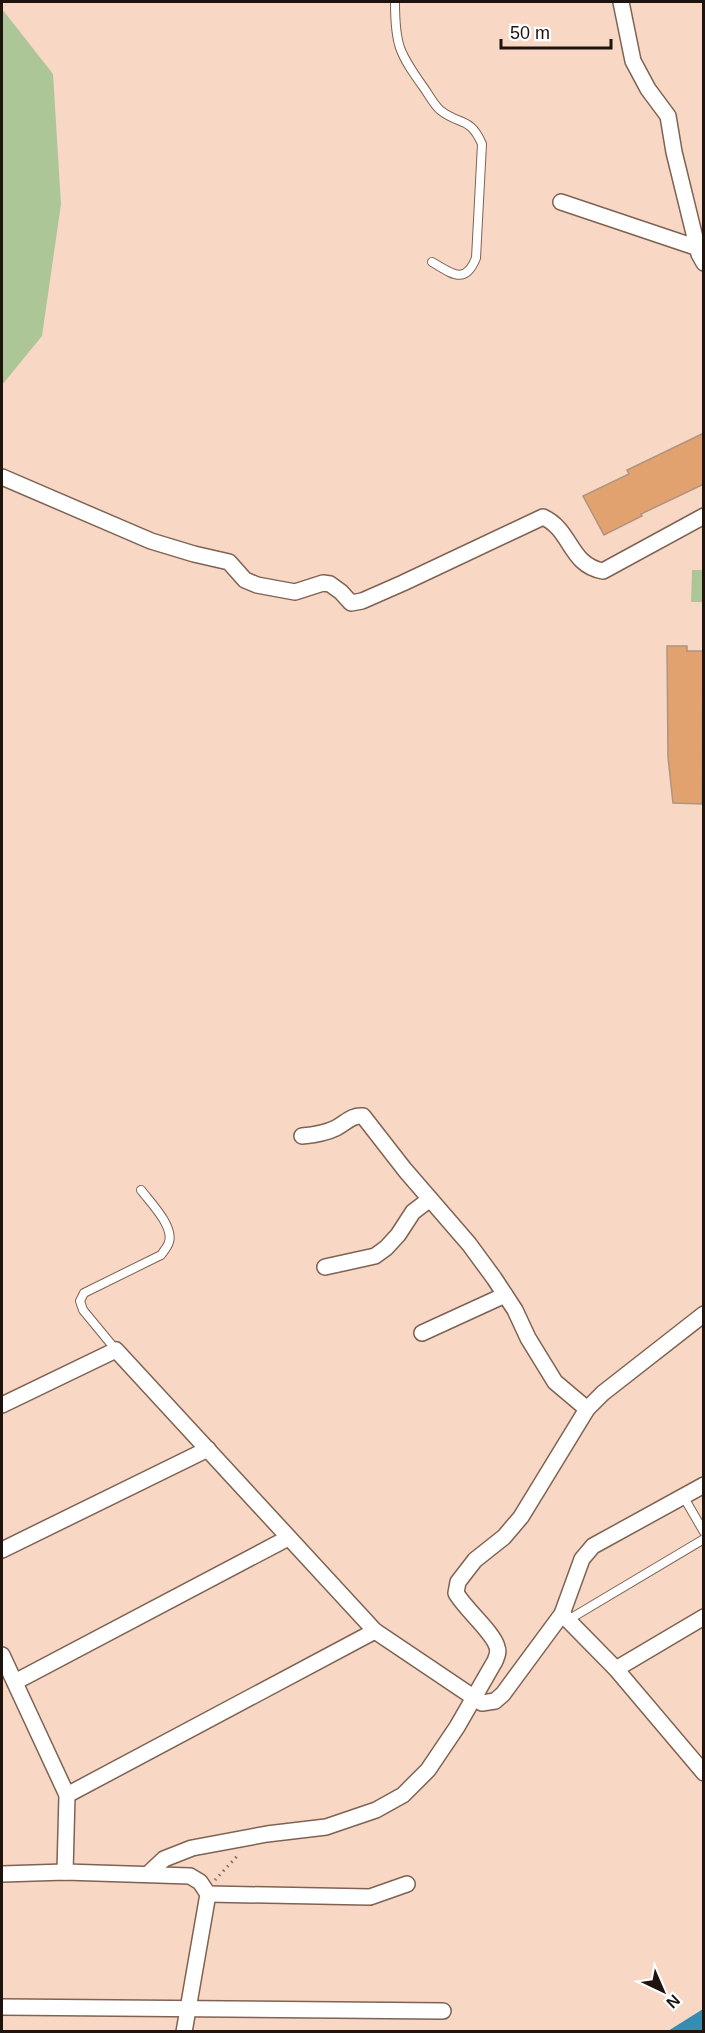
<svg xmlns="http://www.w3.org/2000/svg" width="705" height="2033" font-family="Arial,sans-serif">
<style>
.green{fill:#acc698}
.water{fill:#358db3}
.building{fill:#e1a26f;stroke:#af947f;stroke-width:1.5}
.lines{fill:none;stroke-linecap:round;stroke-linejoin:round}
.service-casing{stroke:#7f6252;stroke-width:10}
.minor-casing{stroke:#7f6252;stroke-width:18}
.path{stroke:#816c61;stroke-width:3;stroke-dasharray:1.5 4.5;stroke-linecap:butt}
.service{stroke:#fff;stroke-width:8}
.minor{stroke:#fff;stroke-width:15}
</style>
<rect width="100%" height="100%" fill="#f8d7c5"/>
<!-- green -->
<g class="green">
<path d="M2 9 53 74 61 204 42 336 2 385Z"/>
<path d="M692 570H703V602H691Z"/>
</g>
<!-- water -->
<path class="water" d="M703 2009V2031H668Z"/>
<!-- building -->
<g class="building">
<path d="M704 433V484L641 514 642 516 604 535 583 496 629 474 627 470Z"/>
<path d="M667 646H687V651H703L702 804 673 803 668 757Z"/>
</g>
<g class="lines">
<defs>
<g id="service">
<path d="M395 2C395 45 399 53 424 88 429 95 434 105 440 110 460 126 470 116 482 144L476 258C465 286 451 273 432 262"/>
<path d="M116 1350 83 1310 80 1301 84 1293 161 1255C164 1251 168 1246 169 1242 174 1226 150 1202 141 1190"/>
<path d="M683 1496 704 1532"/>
<path d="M568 1620 704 1539"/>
</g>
<g id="minor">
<path d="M621 2 633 61 648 89 668 116 674 152 699 254 704 263"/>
<path d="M561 202 698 248"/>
<path d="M2 477 151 541 194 554 229 562 245 580 257 585 295 592 323 583 330 584 341 592 351 603 362 601 403 583 543 517C572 530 569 565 603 571L704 516"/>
<path d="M302 1136C314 1135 326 1133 336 1128 346 1123 351 1115 363 1116L405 1170 469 1244 494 1278 515 1310 528 1338 555 1382 587 1409"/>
<path d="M325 1267 375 1256 386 1248 398 1235 413 1212 430 1199"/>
<path d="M422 1333 505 1295"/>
<path d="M2 1405 116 1350 375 1631 482 1703 495 1701 503 1694 562 1614 582 1559 593 1546 704 1485"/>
<path d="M2 1550 208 1449"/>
<path d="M562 1614 616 1669 704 1773"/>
<path d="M2 1655 67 1795 65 1872"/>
<path d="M616 1669 704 1617"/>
<path d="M15 1682 288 1538"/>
<path d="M67 1795 375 1631"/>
<path d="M2 1874 65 1872 190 1876 200 1882 208 1894 184 2032"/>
<path d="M148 1874 164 1859 192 1848 267 1834 326 1827 376 1810 403 1795 428 1770 457 1727 495 1661C497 1656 499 1652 497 1647 494 1633 465 1609 456 1593L458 1582 475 1560 504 1537 521 1517 587 1409 603 1393 704 1314"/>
<path d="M208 1894 370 1897 407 1884"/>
<path d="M2 2007 443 2011"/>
</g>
</defs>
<!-- service casing -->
<use href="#service" class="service-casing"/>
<!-- minor casing -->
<use href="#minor" class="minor-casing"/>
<!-- path -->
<path class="path" d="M215 1880 239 1854"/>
<!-- service -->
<use href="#service" class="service"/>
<!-- minor -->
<use href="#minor" class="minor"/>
</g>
<!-- border -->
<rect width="705" height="2033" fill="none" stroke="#1e130d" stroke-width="6"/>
<!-- north arrow -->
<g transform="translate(663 1991) rotate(136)" stroke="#ffffff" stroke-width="4.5" paint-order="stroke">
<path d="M0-4.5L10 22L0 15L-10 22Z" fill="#1e130d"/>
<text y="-9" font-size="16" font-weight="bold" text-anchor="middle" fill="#1e130d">N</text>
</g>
<!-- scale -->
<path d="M501 39v9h110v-9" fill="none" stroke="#1e130d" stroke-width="3"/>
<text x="510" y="39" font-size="18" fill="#1e130d" stroke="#ffffff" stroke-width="4.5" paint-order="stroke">50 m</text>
</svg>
